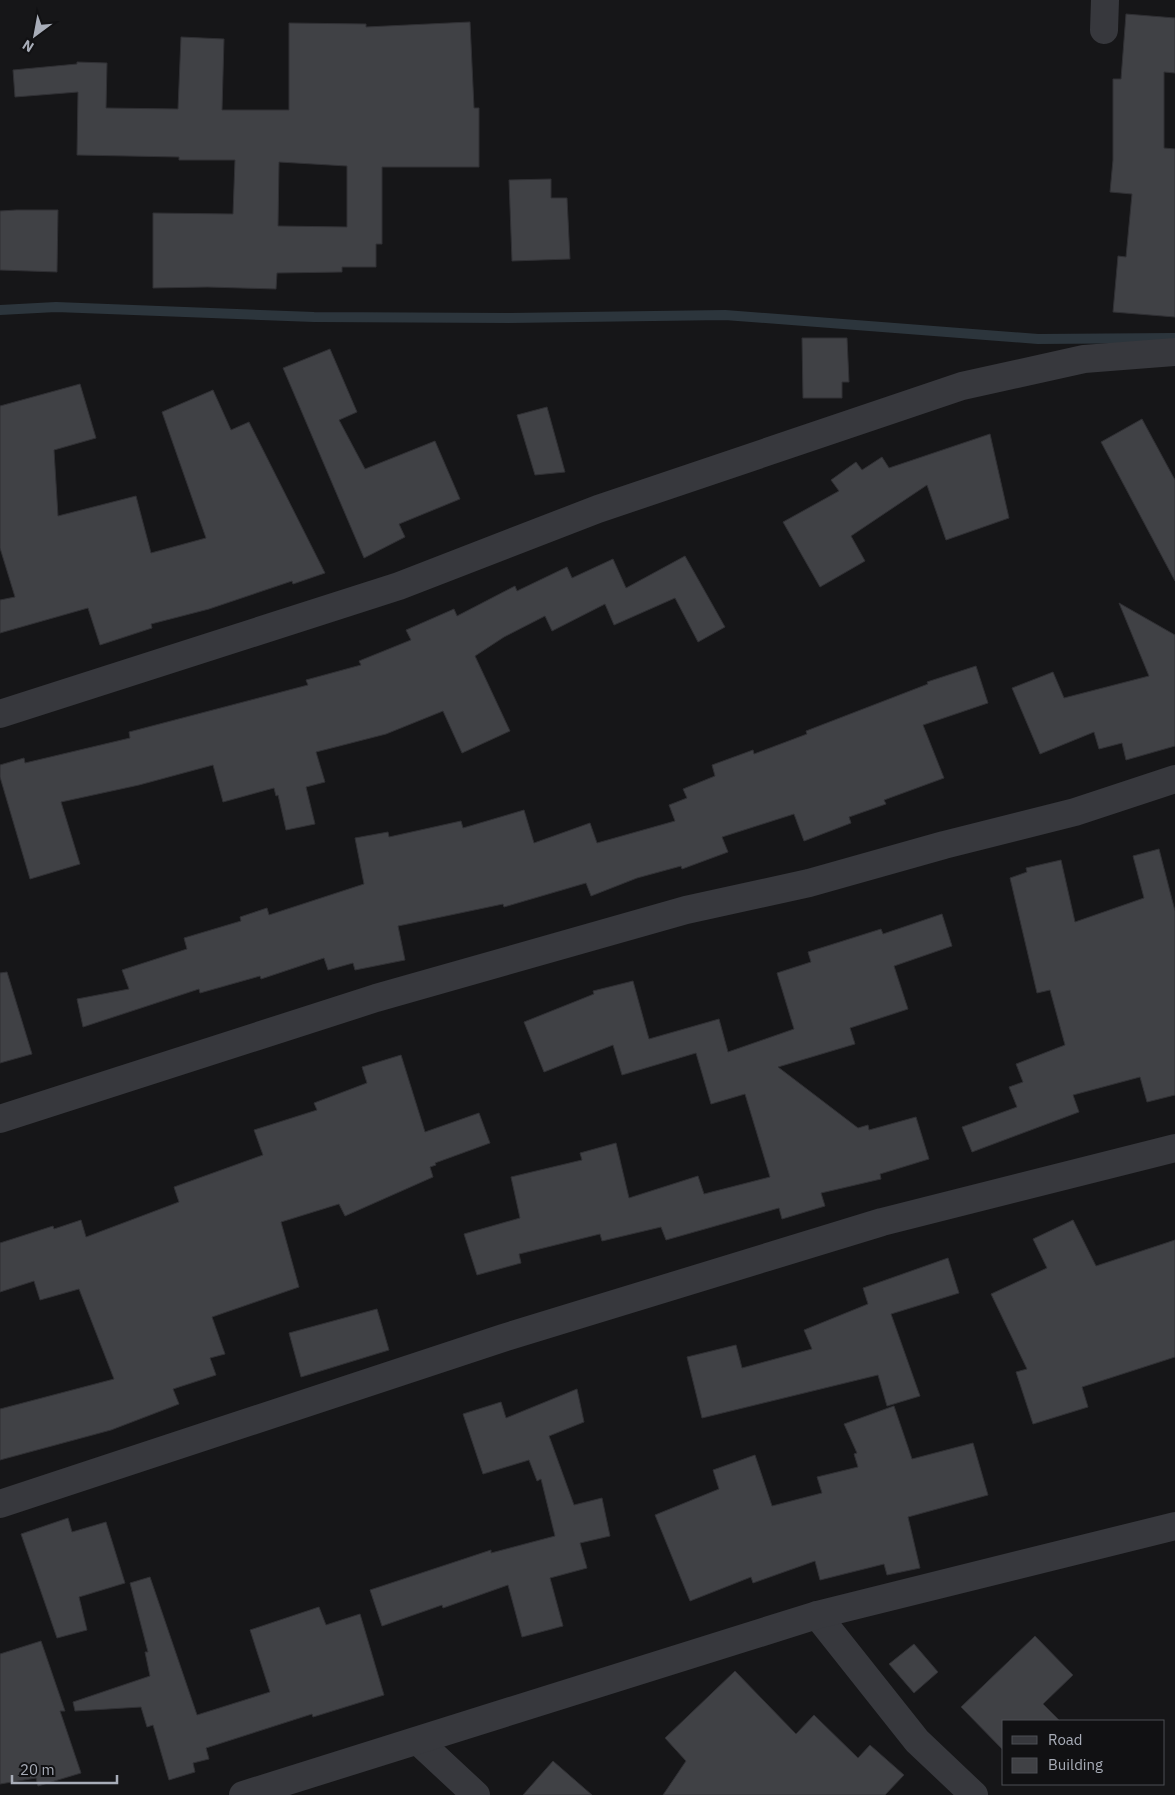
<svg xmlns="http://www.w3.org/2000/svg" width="1175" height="1795" font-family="'IBM Plex Sans',sans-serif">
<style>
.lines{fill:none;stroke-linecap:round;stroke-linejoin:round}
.stream{stroke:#2c353c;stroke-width:10}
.building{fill:#404145;stroke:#303034;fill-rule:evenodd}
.minor{stroke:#37383d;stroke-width:28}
</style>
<rect width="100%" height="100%" fill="#161618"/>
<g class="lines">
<!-- stream -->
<path class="stream" d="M0 310 56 307 314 317 509 318 725 315 1038 339 1175 338"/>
</g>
<!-- building -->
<g class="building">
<path d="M1126 14 1175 18V73L1164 72V148L1175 149V317L1113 312 1118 256 1126 257 1132 194 1110 192 1113 160V79H1121Z"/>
<path d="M470 22 474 108H479V167H382V244H376V267H342V272L277 273 276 289 207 287 153 288V213L233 214 235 160H179V157L77 155 78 92 15 97 13 70 77 64V62L107 63 106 108 178 109 181 37 224 39 222 110H289V23L366 24V27ZM279 162 347 166V227L278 226Z"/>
<path d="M551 179V198H567L570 259 512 261 509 180Z"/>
<path d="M16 210H58L57 272 0 270V211Z"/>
<path d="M802 338H847L849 382H842V398H803Z"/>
<path d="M330 349 357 412 339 420 365 469 435 441 460 499 399 524 405 537 364 558 283 368Z"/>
<path d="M80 384 96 438 54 450 58 516 136 496 151 553 206 538 162 412 213 390 231 430 249 422 325 573 293 584 292 581 209 609 151 624 152 628 100 645 88 608 0 633V600L15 597 0 548V406Z"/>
<path d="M547 407 565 472 535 475 517 415Z"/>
<path d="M1142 419 1175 480V581L1101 442Z"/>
<path d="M990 434 1009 518 946 540 927 485 851 536 865 561 820 587 783 522 839 491 831 480 856 462 862 470 882 457 889 468Z"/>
<path d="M685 556 725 627 698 642 675 598 614 625 605 604 552 631 545 616 504 637 475 656 510 731 462 753 443 711 386 734 316 752 325 782 306 787 315 824 286 830 278 795 276 796 274 788 223 802 213 765 139 785 61 802 80 864 30 879 0 777V765L24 758 25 763 130 738 129 732 308 685 306 680 361 665 359 661 411 640 406 630 454 609 457 616 515 586 517 591 567 567 572 578 613 559 626 588Z"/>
<path d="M1119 603 1175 635V746L1126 760 1122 743 1099 749 1094 732 1040 754 1012 688 1053 672 1064 698 1149 676Z"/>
<path d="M976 666 988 703 923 725 944 778 884 800 886 804 849 817 851 823 804 841 794 814 722 837 728 852 682 869 681 866 637 878 591 896 586 883 504 907 503 904 398 926 405 960 355 970 353 963 328 970 324 958 261 979 260 976 200 993 199 989 83 1027 77 999 129 989 122 970 187 949 184 938 241 921 240 917 267 908 269 915 364 884 355 838 388 832 389 837 461 821 463 828 524 810 534 843 590 823 597 843 675 821 669 805 687 798 683 789 715 776 712 765 753 750 754 754 807 734 806 731 928 684 927 682Z"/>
<path d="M1159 849 1175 911V1095L1147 1102 1140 1077 1073 1095 1079 1112 972 1152 962 1127 1017 1107 1009 1087 1023 1082 1016 1064 1065 1045 1050 990 1037 993 1010 878 1027 872 1026 868 1061 860 1075 922 1144 898 1133 856Z"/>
<path d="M942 914 952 946 894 966 908 1009 850 1028 855 1044 778 1067 858 1128 868 1125 869 1130 916 1117 929 1159 880 1174 881 1179 821 1193 825 1206 782 1219 779 1208 666 1240 661 1227 602 1241 600 1234 519 1254 521 1263 477 1275 464 1234 520 1218 511 1177 582 1160 580 1153 616 1143 629 1198 698 1176 704 1194 770 1177 745 1094 711 1104 696 1053 622 1075 613 1045 544 1072 524 1022 594 994 593 991 633 981 649 1039 719 1019 728 1052 794 1029 777 973 811 962 808 952 881 929 883 934Z"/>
<path d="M7 972 32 1054 0 1063V973Z"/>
<path d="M401 1055 425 1132 479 1113 490 1143 435 1163 436 1165 430 1167 433 1177 345 1216 339 1204 281 1222 299 1287 212 1317 225 1354 210 1358 216 1375 173 1389 179 1404 111 1430 0 1460V1409L114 1379 79 1289 40 1300 34 1281 0 1292V1243L53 1226 54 1229 81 1220 86 1237 179 1202 174 1187 263 1155 254 1130 317 1110 314 1103 367 1083 362 1067Z"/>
<path d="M1073 1220 1096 1266 1175 1240V1357L1082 1387 1088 1407 1033 1424 1016 1372 1027 1369 991 1294 1047 1268 1033 1239Z"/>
<path d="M948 1258 959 1293 891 1314 920 1396 887 1406 878 1375 702 1418 687 1357 736 1345 742 1368 812 1349 804 1330 868 1304 863 1288Z"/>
<path d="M377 1309 389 1350 301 1377 289 1333Z"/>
<path d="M577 1389 584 1422 549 1436 574 1505 602 1498 610 1536 580 1543 587 1568 550 1578 563 1626 522 1637 508 1585 443 1608 442 1605 382 1626 370 1590 491 1550V1553L555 1536 541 1479 537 1481 529 1460 483 1474 463 1414 501 1402 506 1418Z"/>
<path d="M894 1406 912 1459 973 1443 988 1495 908 1517 920 1568 887 1575 884 1564 820 1580 815 1561 753 1583 751 1577 690 1601 655 1515 719 1489 713 1470 755 1455 772 1506 822 1493 817 1477 858 1467 854 1454 857 1453 844 1424Z"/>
<path d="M68 1518 72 1532 106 1522 125 1583 79 1597 87 1630 57 1638 21 1534Z"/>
<path d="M150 1577 197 1715 270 1692 250 1630 319 1607 326 1625 360 1614 384 1695 313 1717 312 1714 206 1748 209 1759 193 1763 195 1772 169 1780 153 1725 147 1727 141 1707 75 1711 73 1702 150 1676 145 1652H148L130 1583Z"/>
<path d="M1035 1636 1073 1675 1043 1704 1060 1721H1004V1751L961 1707Z"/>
<path d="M41 1641 65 1711H60L81 1773 38 1786 36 1778 0 1784V1654Z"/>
<path d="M914 1644 938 1672 914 1693 889 1664Z"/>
<path d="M735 1671 796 1734 814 1715 858 1758 870 1745 904 1775 885 1795H663L686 1761 665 1738Z"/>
<path d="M553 1761 592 1795H523Z"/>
</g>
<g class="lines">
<!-- minor -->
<g class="minor">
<path d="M1104 30 1105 0"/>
<path d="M0 714 399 586 598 509 962 386 1084 359 1175 352"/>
<path d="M0 1119 376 998 686 910 809 883 944 845 1075 812 1175 779"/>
<path d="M0 1504 503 1338 882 1222 1175 1148"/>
<path d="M817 1615 917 1741 974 1795"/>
<path d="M418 1741 476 1795"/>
<path d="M243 1795 817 1615 1175 1526"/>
</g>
</g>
<!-- legend -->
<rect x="1002" y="1720" width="162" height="65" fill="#111113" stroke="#4d4f55"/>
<rect x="1012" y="1736" width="25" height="8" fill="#37383d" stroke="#4d4f55"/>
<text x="1048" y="1745" font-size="15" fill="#a8adb8">Road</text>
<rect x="1012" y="1758" width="25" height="15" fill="#404145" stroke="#4d4f55"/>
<text x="1048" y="1770" font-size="15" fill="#a8adb8">Building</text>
<!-- north arrow -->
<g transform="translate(35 35) rotate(212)" stroke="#111113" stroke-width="4" paint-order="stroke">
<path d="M0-4L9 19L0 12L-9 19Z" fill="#a8adb8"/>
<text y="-8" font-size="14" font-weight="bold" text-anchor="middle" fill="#a8adb8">N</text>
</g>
<!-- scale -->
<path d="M12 1775v8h105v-8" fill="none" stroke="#a8adb8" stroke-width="2.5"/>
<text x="20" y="1775" font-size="15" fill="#a8adb8" stroke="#111113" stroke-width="4" paint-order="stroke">20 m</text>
</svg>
